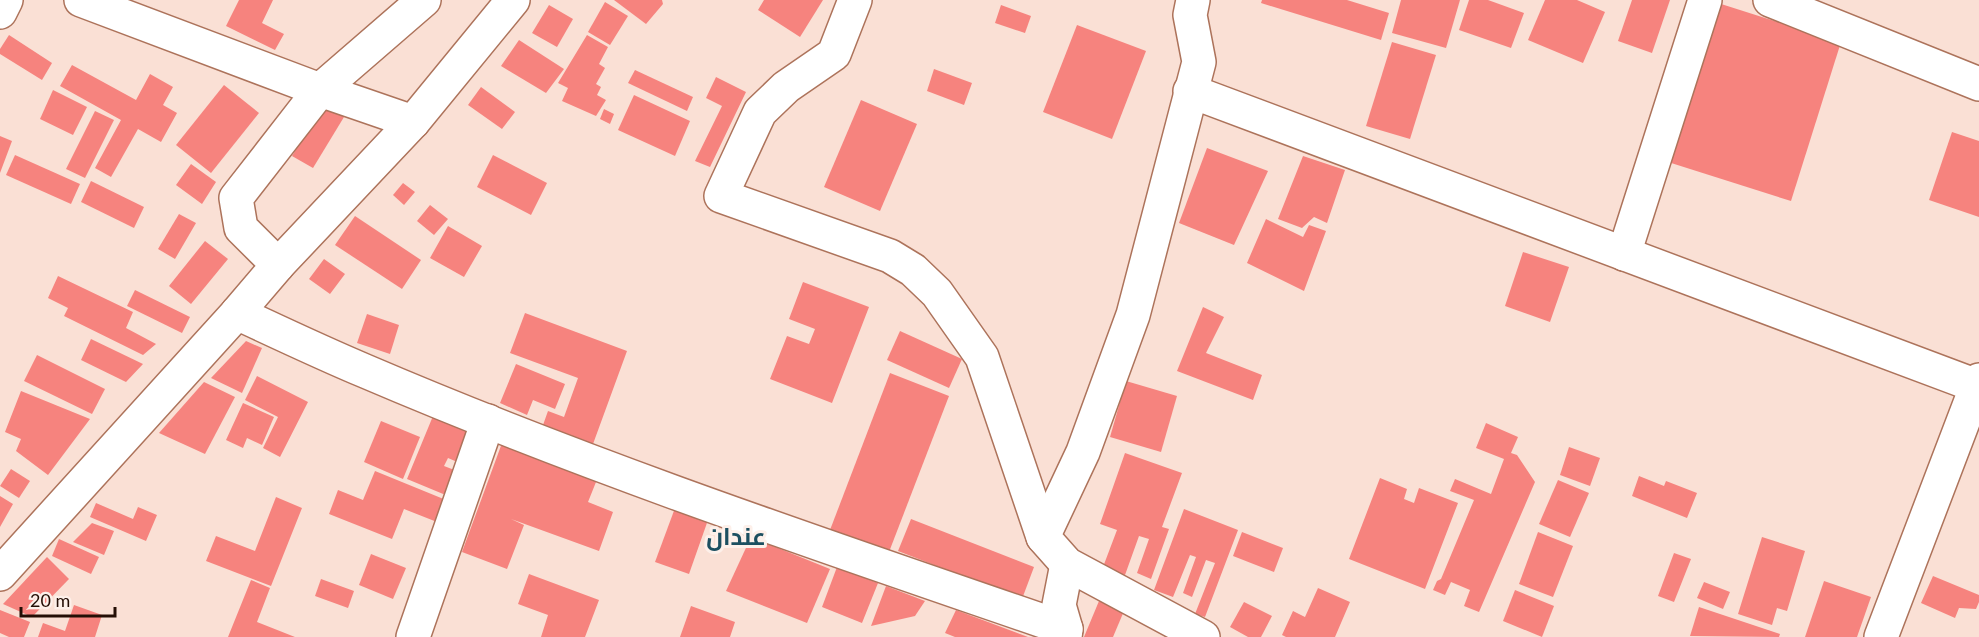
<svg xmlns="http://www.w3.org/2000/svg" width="1979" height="637" font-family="Lato,Cairo,sans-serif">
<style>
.building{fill:#f6837e}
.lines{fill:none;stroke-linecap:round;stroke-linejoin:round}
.street-casing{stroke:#ad735b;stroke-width:36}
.secondary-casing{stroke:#ad735b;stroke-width:36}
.street{stroke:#fff;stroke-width:33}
.secondary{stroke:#fff;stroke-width:33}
.labels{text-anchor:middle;stroke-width:6;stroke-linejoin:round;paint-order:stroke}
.district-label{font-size:24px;font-weight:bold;fill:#1c4f60;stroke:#fdf0ea}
</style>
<rect width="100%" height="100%" fill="#fae0d5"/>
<!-- building -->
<g class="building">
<path d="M239 0H273L262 23 284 34 275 50 226 26Z"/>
<path d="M614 0H662L663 4 646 24Z"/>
<path d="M764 0H823L800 37 758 10Z"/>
<path d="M1262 0H1347L1389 13 1381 40 1261 3Z"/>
<path d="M1401 0H1460L1446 48 1392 33Z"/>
<path d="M1469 0H1488L1524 13 1511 48 1459 30Z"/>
<path d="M1545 0H1577L1605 12 1583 63 1528 40Z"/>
<path d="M1632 0H1670L1652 53 1618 41Z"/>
<path d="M605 2 628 16 610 45 588 32Z"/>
<path d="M1718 3 1841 42 1791 201 1668 162Z"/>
<path d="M549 5 573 19 557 47 532 33Z"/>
<path d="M1001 5 1031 16 1025 33 995 23Z"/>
<path d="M1077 25 1146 51 1112 139 1043 112Z"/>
<path d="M9 35 52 63 42 80 0 54V49Z"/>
<path d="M587 35 608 47 599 64 605 68 596 84 601 87 597 95 606 100 596 116 562 101 568 88 558 83Z"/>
<path d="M519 40 564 69 546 93 501 66Z"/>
<path d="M1392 42 1436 55 1410 139 1366 126Z"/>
<path d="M72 65 136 100 150 74 173 87 163 105 177 113 161 142 138 129 111 177 95 168 121 120 60 86Z"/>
<path d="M934 69 972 83 964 105 927 91Z"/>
<path d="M635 70 693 97 687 111 628 83Z"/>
<path d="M716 77 746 92 710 167 695 161 722 106 706 98Z"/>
<path d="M224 85 259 113 211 173 176 145Z"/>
<path d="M481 87 515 112 502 129 468 105Z"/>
<path d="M53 90 87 107 73 135 40 119Z"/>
<path d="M634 95 690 121 675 156 618 130Z"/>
<path d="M861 100 917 124 880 211 824 187Z"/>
<path d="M324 104 344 117 313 168 292 156Z"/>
<path d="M604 109 614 114 610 124 600 119Z"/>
<path d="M95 111 114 120 85 178 66 169Z"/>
<path d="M1952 132 1979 141V217L1929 200Z"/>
<path d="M0 136 12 141 0 173Z"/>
<path d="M1207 148 1268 171 1234 245 1179 223Z"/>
<path d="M15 155 80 184 71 204 6 175Z"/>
<path d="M493 155 547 183 531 215 477 187Z"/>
<path d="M1303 156 1345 170 1327 223 1314 217 1302 228 1278 219Z"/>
<path d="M191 164 216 182 202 204 176 185Z"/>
<path d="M91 181 144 207 134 228 81 202Z"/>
<path d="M403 183 415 192 404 205 393 195Z"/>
<path d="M430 205 448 219 434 235 417 221Z"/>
<path d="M179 214 196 223 175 259 158 249Z"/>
<path d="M355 216 421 260 402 289 335 245Z"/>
<path d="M1266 219 1303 237 1309 225 1326 231 1304 291 1247 263Z"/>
<path d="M448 226 482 246 464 277 430 258Z"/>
<path d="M205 241 228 259 191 304 169 286Z"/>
<path d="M1523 252 1569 267 1550 322 1505 306Z"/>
<path d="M324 259 345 274 330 294 309 279Z"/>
<path d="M58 276 133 312 126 328 156 344 143 355 64 316 68 308 48 298Z"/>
<path d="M803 282 869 307 832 403 770 379 787 336 809 344 815 329 789 319Z"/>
<path d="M135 290 190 317 182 333 127 306Z"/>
<path d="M1203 307 1224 317 1206 353 1262 375 1253 400 1177 371Z"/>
<path d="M525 313 627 351 593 444 543 425 548 411 564 417 578 378 510 353Z"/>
<path d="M367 314 399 325 390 354 357 343Z"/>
<path d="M900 331 962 359 949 388 887 360Z"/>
<path d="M91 339 143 364 126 382 81 360Z"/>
<path d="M246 341 262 348 242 393 211 378Z"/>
<path d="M37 355 105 389 92 414 24 381Z"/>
<path d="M516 364 565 384 555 409 533 400 527 415 500 403Z"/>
<path d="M890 373 949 396 889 552 830 530Z"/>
<path d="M257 376 308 402 280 457 263 448 278 417 245 400Z"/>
<path d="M1126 381 1177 396 1161 452 1110 437Z"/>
<path d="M204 382 235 397 205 454 159 433Z"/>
<path d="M21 391 90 419 48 475 16 451 21 439 5 432Z"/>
<path d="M243 403 274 417 262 445 247 438 243 448 226 440Z"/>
<path d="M433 416 474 434 462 464 448 458 444 466 457 471 448 496 407 479Z"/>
<path d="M381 421 420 437 403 479 364 462Z"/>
<path d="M1486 423 1518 437 1511 453 1517 455 1535 482 1479 612 1464 606 1470 590 1451 582 1445 595 1433 590 1437 581 1441 579 1474 500 1450 491 1455 479 1491 494 1504 459 1476 448Z"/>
<path d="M502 443 598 477 588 502 613 512 599 551 511 519 524 525 507 569 462 552Z"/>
<path d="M1569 447 1600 458 1590 486 1560 475Z"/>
<path d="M1125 453 1182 473 1162 527 1169 529 1151 579 1137 573 1149 539 1139 536 1125 575 1103 567 1117 530 1100 524Z"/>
<path d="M11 469 30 481 19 498 0 486Z"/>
<path d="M375 471 446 500 437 522 404 509 392 539 329 514 338 490 363 500Z"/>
<path d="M1639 476 1664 486 1666 481 1697 493 1687 518 1632 496Z"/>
<path d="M1380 478 1407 489 1404 499 1414 503 1419 488 1458 503 1425 589 1349 559Z"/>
<path d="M1558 480 1589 493 1570 537 1539 524Z"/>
<path d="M0 496 13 504 0 527Z"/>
<path d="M276 497 302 508 271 586 206 561 216 536 255 551Z"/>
<path d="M96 503 133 519 138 507 157 515 146 541 90 517Z"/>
<path d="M675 508 708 520 689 574 655 562Z"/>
<path d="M1184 509 1238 530 1205 617 1195 614 1215 563 1206 560 1192 597 1183 593 1196 557 1190 555 1173 597 1154 590Z"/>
<path d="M911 519 1034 567 1022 599 898 551Z"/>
<path d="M92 523 114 531 104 555 73 542Z"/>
<path d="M1242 532 1283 548 1274 572 1233 556Z"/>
<path d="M1538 532 1573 546 1553 597 1519 584Z"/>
<path d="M751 537 830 569 807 623 726 591Z"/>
<path d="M1762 537 1805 551 1787 611 1777 608 1772 625 1738 614Z"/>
<path d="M59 539 99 557 91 574 52 556Z"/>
<path d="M1674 553 1691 559 1674 602 1658 596Z"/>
<path d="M371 554 406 568 393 599 359 585Z"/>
<path d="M47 557 69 579 32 617 3 604Z"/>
<path d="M837 567 878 583 862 623 822 607Z"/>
<path d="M529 574 599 600 585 637H541L548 615 518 604Z"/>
<path d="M1933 576 1979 595V602L1976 609 1959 608 1955 618 1921 603Z"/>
<path d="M321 579 354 591 348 608 315 596Z"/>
<path d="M251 580 270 588 257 622 295 637H228Z"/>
<path d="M1824 581 1871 597 1857 637H1805Z"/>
<path d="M1704 582 1730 592 1723 609 1697 598Z"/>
<path d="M886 586 925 601 915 616 871 626Z"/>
<path d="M1318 588 1350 602 1335 637H1286L1282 635 1293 611 1305 617Z"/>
<path d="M1515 590 1554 606 1542 637 1503 621Z"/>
<path d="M1099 601 1124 611 1113 637H1084Z"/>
<path d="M1244 602 1272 616 1261 637H1248L1230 627Z"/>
<path d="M74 605 102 615 95 637H38L43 623 65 631Z"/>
<path d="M691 606 735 622 730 637H680Z"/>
<path d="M1699 607 1780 634 1779 637 1690 636Z"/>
<path d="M0 610 30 622 24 637H9L0 633Z"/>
<path d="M956 610 1028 637H955L945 633Z"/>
</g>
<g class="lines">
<defs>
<g id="street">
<path d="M81 0 320 90 413 122"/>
<path d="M855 0 834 54 786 87 760 112 721 196 890 256 913 270 937 293 982 357 1043 537"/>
<path d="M1193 0 1190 15 1199 62 1133 315 1083 452 1043 537 1067 564 1203 637"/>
<path d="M1770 0 1979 84"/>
<path d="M0 12 6 0"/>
<path d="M1190 91 1977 386"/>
<path d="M1624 254 1705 0"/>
<path d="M278 265 241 228 236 198 320 90 424 0"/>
<path d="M237 313C280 333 322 353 365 371 594 469 831 548 1066 629"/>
<path d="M413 637 488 421"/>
<path d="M1065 637 1066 629 1059 605 1067 564"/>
<path d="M1881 637 1979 380"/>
</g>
<path id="secondary" d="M0 574 237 313 278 265 413 122 513 0"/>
</defs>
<!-- street casing -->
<use href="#street" class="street-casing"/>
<!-- secondary casing -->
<use href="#secondary" class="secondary-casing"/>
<!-- street -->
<use href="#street" class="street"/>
<!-- secondary -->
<use href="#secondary" class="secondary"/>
</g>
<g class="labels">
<!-- district labels -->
<g class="district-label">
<text x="736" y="545">عندان</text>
</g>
</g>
<!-- scale -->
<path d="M21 607v9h94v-9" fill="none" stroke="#240e05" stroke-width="3"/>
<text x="30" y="607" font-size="18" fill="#240e05" stroke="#fdf0ea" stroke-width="4.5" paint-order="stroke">20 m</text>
</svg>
